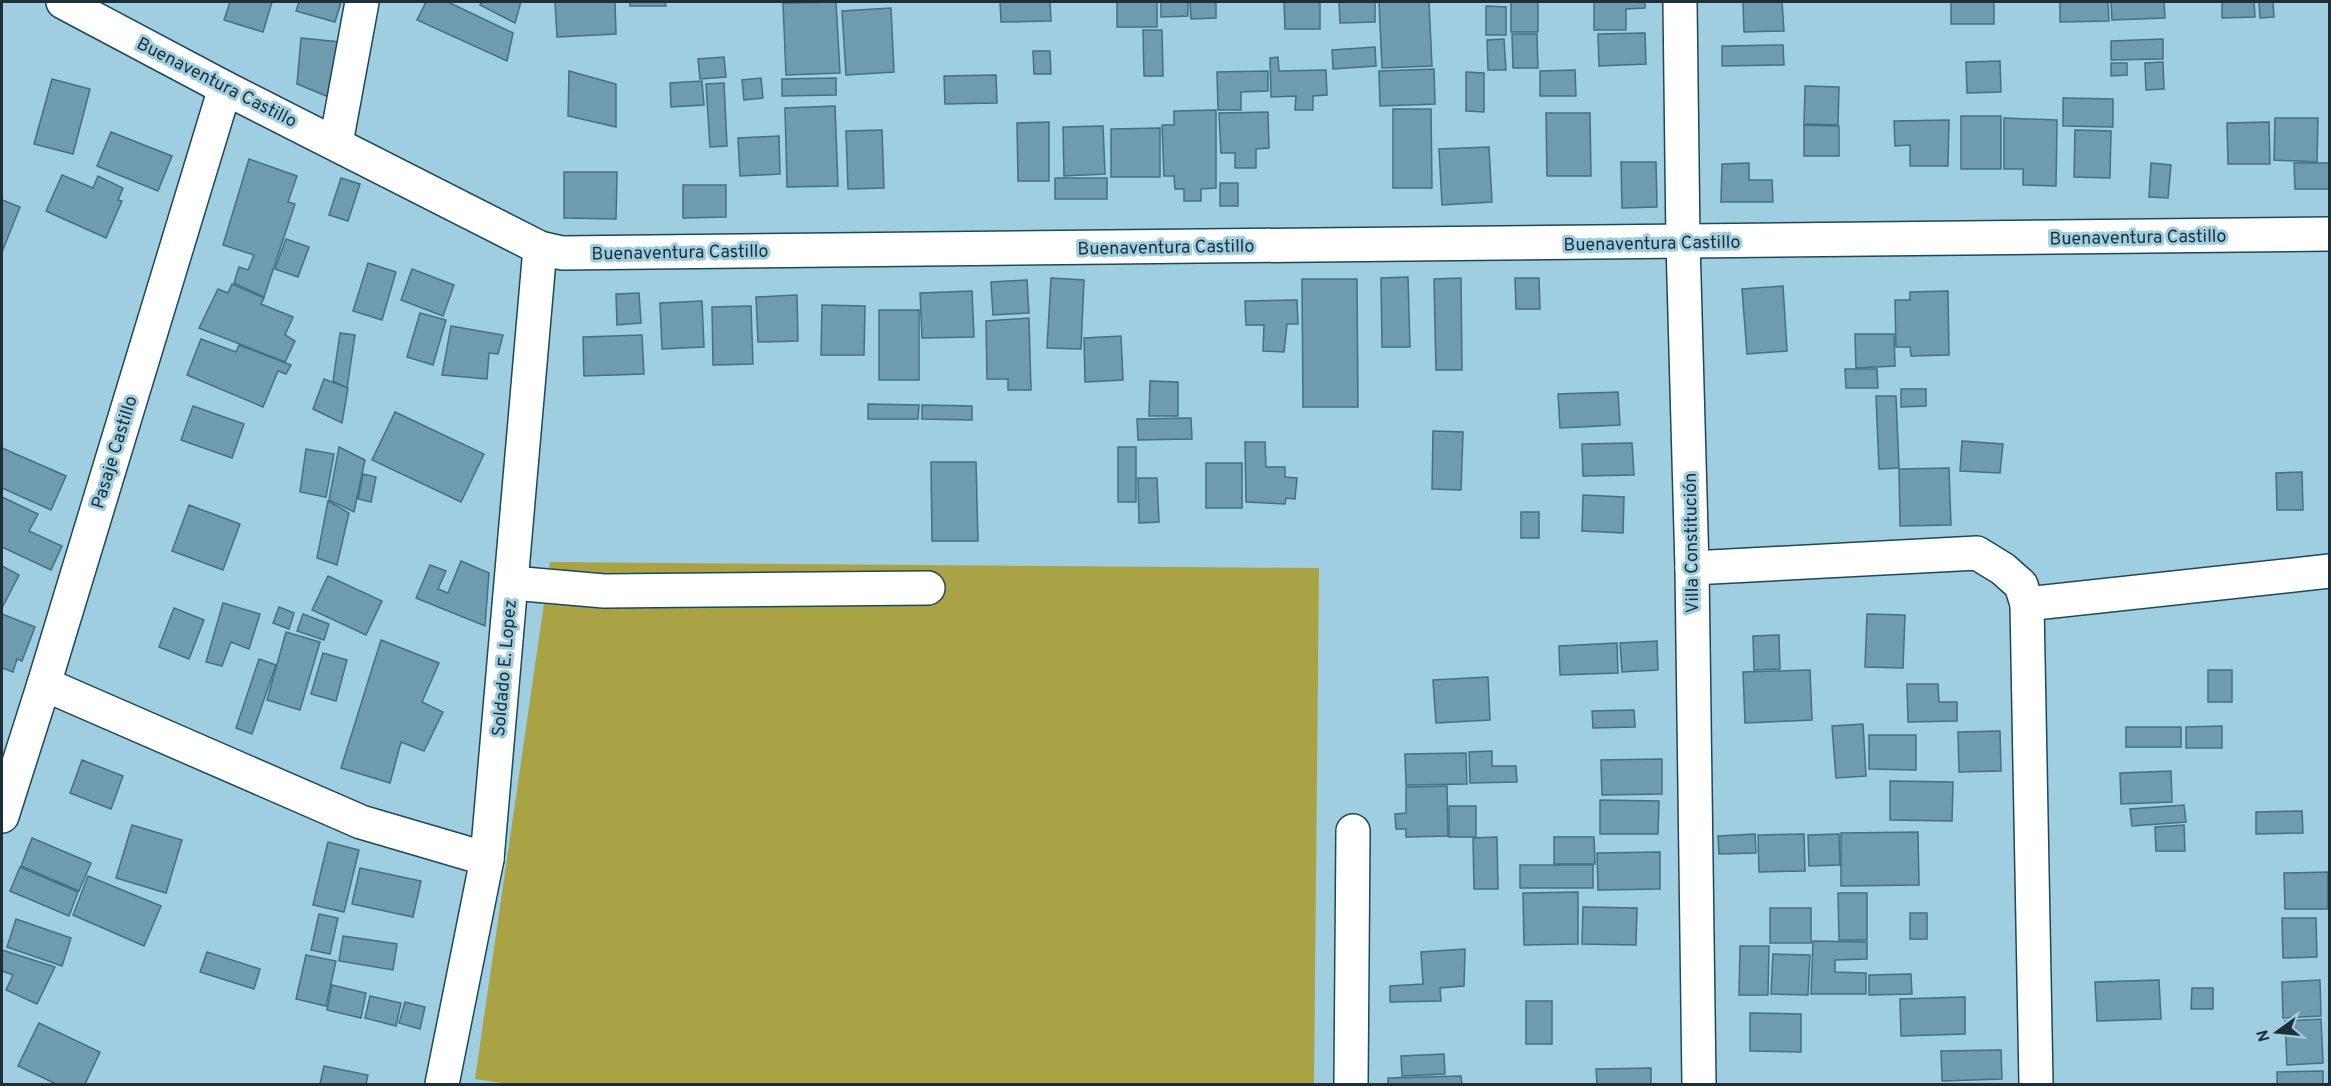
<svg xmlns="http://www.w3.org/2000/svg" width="2331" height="1086" font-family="Overpass,sans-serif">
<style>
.green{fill:#aaa345}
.building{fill:#6e9bad;stroke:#447081;stroke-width:1.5}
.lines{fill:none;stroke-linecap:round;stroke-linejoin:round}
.minor-casing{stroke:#1c4959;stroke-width:36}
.minor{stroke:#fff;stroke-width:33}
.labels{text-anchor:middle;stroke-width:6;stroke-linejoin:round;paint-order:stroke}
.street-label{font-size:18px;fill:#1d2f37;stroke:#9fcee1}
</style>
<rect width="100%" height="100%" fill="#9fcee1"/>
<!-- green -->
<path class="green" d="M550 562 1319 568 1314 1084H509L475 1079Z"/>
<!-- building -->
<g class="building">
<path d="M230 2H272L263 32 224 20Z"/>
<path d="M299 2H341L335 22 296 11Z"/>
<path d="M426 2H448L513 33 507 61 417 20Z"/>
<path d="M482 2H521L515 23 480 5Z"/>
<path d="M555 2H615L616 34 557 37Z"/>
<path d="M630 2H665L666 6H630Z"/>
<path d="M836 2 840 73 786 75 783 3Z"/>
<path d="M1000 2H1050L1051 21 1001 22Z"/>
<rect x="1117" y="2" width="40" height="25"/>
<path d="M1161 2H1188V16L1161 17Z"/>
<path d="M1190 2H1216V18L1191 19Z"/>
<path d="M1284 2H1320V29H1285Z"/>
<path d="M1339 2H1375V22L1340 23Z"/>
<path d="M1379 2H1429L1432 66 1382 68Z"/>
<rect x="1511" y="2" width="27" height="30"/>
<path d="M1594 2H1645V8L1626 9V30H1594Z"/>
<path d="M1743 2H1782L1784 31 1744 32Z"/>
<rect x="1951" y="2" width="43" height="22"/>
<path d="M2060 2H2108L2109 21 2060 22Z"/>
<path d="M2111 2H2164L2165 18 2112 20Z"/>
<path d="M2222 2H2254L2255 17 2222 18Z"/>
<path d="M2259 2H2273L2274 17 2260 18Z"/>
<path d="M1486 6 1506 7V35H1486Z"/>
<path d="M891 8 894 72 846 75 842 11Z"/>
<path d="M1143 30H1162L1163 76H1144Z"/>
<path d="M1645 33 1646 64 1599 66 1598 34Z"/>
<path d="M1512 34H1537L1538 68H1513Z"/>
<path d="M301 38 340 42 331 98 297 84Z"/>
<path d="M1504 39 1506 70H1488L1487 40Z"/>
<path d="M2163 39V59L2111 60V41Z"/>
<path d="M1783 45 1784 65 1722 66V46Z"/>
<path d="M1375 47 1376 66 1333 69 1332 50Z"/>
<path d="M1033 51H1050L1051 74H1034Z"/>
<path d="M724 57 726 77 700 79 698 59Z"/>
<path d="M1278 57 1279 71 1326 70 1327 95 1313 96V110H1295L1296 96 1271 97 1270 58Z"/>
<path d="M2000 61 2001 92 1967 93 1966 62Z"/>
<path d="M2163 62 2164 89 2146 90 2145 63Z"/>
<path d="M2111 63H2127V75L2111 76Z"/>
<path d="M1434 69 1435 104 1380 106 1379 71Z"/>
<path d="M1575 70 1576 96H1540V71Z"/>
<path d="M569 71 616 84V127L568 116Z"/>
<path d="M1268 71V91L1241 92V110H1218L1217 72Z"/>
<path d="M1466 72 1484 73V112L1466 111Z"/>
<path d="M996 75 997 103 945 104 944 76Z"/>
<path d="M761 78 763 98 744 100 742 80Z"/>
<path d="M836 78V95L782 96V79Z"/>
<path d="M52 79 90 89 73 154 34 144Z"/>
<path d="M702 81 704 105 671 107 670 83Z"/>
<path d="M724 83 727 146 710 147 706 84Z"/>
<path d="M1805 86 1839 87 1838 125 1804 124Z"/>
<path d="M2063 98 2113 99V127L2063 126Z"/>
<path d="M835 106 838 186 787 187 785 108Z"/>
<path d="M1393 109H1431L1432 188H1393Z"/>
<path d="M1216 110V188L1201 189V201H1184V189H1175L1174 176H1164L1162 125H1174V111Z"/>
<path d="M1268 112 1269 148 1256 149V168H1235V153H1221L1219 113Z"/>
<path d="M1546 113H1590L1591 176H1547Z"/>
<rect x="1961" y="116" width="40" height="53"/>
<path d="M2004 118 2057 120 2056 186 2023 185V169H2004Z"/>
<path d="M2275 118H2318L2317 162 2274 160Z"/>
<path d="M1949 120 1948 166H1910V145L1895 146 1894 121Z"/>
<path d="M1049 122V181H1018L1017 123Z"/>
<path d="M2269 122 2270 164H2228L2227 123Z"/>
<path d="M1804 125 1839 126V156H1804Z"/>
<path d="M1103 126 1105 174 1064 176 1063 127Z"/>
<path d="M1160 128V177H1111V129Z"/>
<path d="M882 130 884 188 848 189 846 131Z"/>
<path d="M2075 130 2111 131 2110 178 2074 177Z"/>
<path d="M111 132 172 156 158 191 97 166Z"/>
<path d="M779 136 780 174 740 176 738 138Z"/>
<path d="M1489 147 1492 202 1442 205 1439 149Z"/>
<path d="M249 159 297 176 288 202 295 204 264 297 234 283 239 267 248 270 254 255 223 245Z"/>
<path d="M1621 162H1656L1657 207 1622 208Z"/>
<path d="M1749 163V180H1772L1773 202H1721L1722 164Z"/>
<path d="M2151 163 2171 165 2168 198 2149 197Z"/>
<path d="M2294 163H2330V189H2295Z"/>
<path d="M564 172H617L616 219 564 218Z"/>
<path d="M62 175 93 188 98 176 123 188 118 200 122 201 106 238 46 211Z"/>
<path d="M341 178 360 184 348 221 329 215Z"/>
<rect x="1055" y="178" width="52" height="21"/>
<rect x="1220" y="183" width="18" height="23"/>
<path d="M683 185H726V217L683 218Z"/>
<path d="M2 200 20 207 2 252Z"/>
<path d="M286 239 309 247 298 277 275 269Z"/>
<path d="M368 263 396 272 382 320 353 311Z"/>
<path d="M412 269 454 285 443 316 401 300Z"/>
<path d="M1408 277 1410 347H1382L1381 278Z"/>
<path d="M1051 278 1084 280 1081 349 1047 348Z"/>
<path d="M1461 278 1462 370H1436L1434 279Z"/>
<path d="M1515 278H1539L1540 309H1516Z"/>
<path d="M1302 279H1357L1358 407H1303Z"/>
<path d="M1027 280 1029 313 993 315 991 282Z"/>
<path d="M232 284 264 298 261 304 293 317 285 335 295 341 285 362 199 328 218 289 228 293Z"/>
<path d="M1783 286 1787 351 1747 354 1742 289Z"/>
<path d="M972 291 974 337 922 338 920 293Z"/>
<path d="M1948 291 1949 355 1911 356 1910 347H1896L1895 300H1910V292Z"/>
<path d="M639 293 641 323 617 325 616 294Z"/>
<path d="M797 295 798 341 758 342 756 297Z"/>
<path d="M1297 300 1298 324H1287L1284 352 1263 351 1264 325H1246L1245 301Z"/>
<path d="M702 301 704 347 662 349 660 303Z"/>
<path d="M822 305 865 306 864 355H821Z"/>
<path d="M751 306 753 364 713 365 712 307Z"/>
<rect x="879" y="310" width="40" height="70"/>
<path d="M420 313 446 320 433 365 407 357Z"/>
<path d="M1029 318 1031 390H1008V379H987L986 321Z"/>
<path d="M451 326 503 335 498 354 489 353 487 379 442 375Z"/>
<path d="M340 333 355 335 347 388 333 381Z"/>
<path d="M1855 334H1894L1895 366 1856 368Z"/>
<path d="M642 335 644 374 584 376 583 337Z"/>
<path d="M1121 336 1123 380 1085 382 1084 338Z"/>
<path d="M201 339 236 352 239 345 291 365 286 374 278 371 263 407 187 375Z"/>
<path d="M1845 369H1877L1878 388H1846Z"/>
<path d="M324 379 348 388 342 423 313 409Z"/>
<path d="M1150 381 1178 382V416H1149Z"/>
<path d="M1901 389H1926V406L1901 407Z"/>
<path d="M1618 392 1620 425 1560 428 1558 394Z"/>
<path d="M1876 396H1896L1899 468 1879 469Z"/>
<path d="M868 404 919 405 918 419H868Z"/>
<path d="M922 405 972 406V420L922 419Z"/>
<path d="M193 406 244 424 232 458 181 440Z"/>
<path d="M395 412 484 454 461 502 372 460Z"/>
<path d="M1191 418 1192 439 1138 440 1137 419Z"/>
<path d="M1433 431 1463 432 1461 490 1432 489Z"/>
<path d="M1962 441 2003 444 2000 473 1960 471Z"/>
<path d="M1245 442H1265L1266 467H1285V477L1297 478 1295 499 1286 498 1285 504 1246 502Z"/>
<path d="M1632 443 1634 475 1583 476 1582 444Z"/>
<path d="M339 447 365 460 354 512 329 500Z"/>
<rect x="1118" y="447" width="18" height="55"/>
<path d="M2 448 66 476 51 510 2 488Z"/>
<path d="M306 449 334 454 326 497 300 492Z"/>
<path d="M931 462H976L978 541H932Z"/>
<rect x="1206" y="463" width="36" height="45"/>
<path d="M1949 468 1951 525 1900 526 1899 469Z"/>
<path d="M2302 472 2303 510H2277L2276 473Z"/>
<path d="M363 474 376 477 371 502 358 499Z"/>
<path d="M1138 478H1157L1159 522 1139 523Z"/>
<path d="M1583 495 1624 497 1623 533 1582 531Z"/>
<path d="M2 497 38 514 29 531 62 546 51 570 2 547Z"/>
<path d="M328 501 349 513 337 565 317 558Z"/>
<path d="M189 505 240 524 223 570 172 551Z"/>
<rect x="1521" y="512" width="18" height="26"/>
<path d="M461 561 489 573 485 626 416 598 430 565 446 571 438 589 448 593Z"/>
<path d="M2 566 19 575 2 608Z"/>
<path d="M328 576 382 601 366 635 312 610Z"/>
<path d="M223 603 260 614 249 649 231 642 222 666 206 662Z"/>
<path d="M279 607 294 613 289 629 273 623Z"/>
<path d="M174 608 204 620 189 659 159 647Z"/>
<path d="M2 614 35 627 22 661 17 659 13 672 2 668Z"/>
<path d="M303 614 329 624 324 640 297 631Z"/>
<path d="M1867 614 1905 615 1903 668 1865 667Z"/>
<path d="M286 632 320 642 300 710 267 700Z"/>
<path d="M1779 635 1780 669 1754 670 1753 636Z"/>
<path d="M381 640 439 663 422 702 443 712 424 751 401 742 390 783 341 768Z"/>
<path d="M1657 641 1658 670 1622 672 1620 643Z"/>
<path d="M1617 643 1618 673 1560 675 1559 646Z"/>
<path d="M323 653 347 660 336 701 311 694Z"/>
<path d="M259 659 276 665 252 734 236 728Z"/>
<path d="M1810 670 1812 720 1745 723 1743 672Z"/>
<rect x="2208" y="670" width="24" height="32"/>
<path d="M1488 677 1490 720 1436 723 1433 680Z"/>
<path d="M1907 684H1938L1939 702H1957V721L1908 722Z"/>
<path d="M1634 710 1635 727 1593 728 1592 711Z"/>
<path d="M1863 724 1866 776 1836 778 1832 726Z"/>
<path d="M2222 726V748H2186V727Z"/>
<rect x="2126" y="727" width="55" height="20"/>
<path d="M2000 731 2001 771 1959 772 1958 732Z"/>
<path d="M1869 735H1916V770L1869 769Z"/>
<path d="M1492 751V766H1516L1517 782 1470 783 1469 752Z"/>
<path d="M1466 753 1467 784 1406 785 1405 754Z"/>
<path d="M1662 759V794L1602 795 1601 760Z"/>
<path d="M82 760 123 776 111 809 70 793Z"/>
<path d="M2171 771 2172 802 2121 804 2120 773Z"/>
<path d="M1890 781 1953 782 1952 821 1890 820Z"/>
<path d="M1447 786 1448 836 1406 837V829H1396L1395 814 1406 813V787Z"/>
<path d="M1600 800 1659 801 1658 834H1600Z"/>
<path d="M2184 805 2186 822 2132 826 2130 809Z"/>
<rect x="1449" y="806" width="27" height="31"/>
<path d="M2302 811 2303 833 2256 834V812Z"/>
<path d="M132 825 182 840 166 893 116 878Z"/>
<path d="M2184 825 2185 851H2156L2155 827Z"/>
<path d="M1918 832 1919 885 1841 886V833Z"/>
<path d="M1755 834 1756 853 1719 854 1718 836Z"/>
<path d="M1804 834 1805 871 1759 872 1758 835Z"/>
<path d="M1839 834 1840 865 1809 866 1808 835Z"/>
<path d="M1497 837 1498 889H1474L1473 838Z"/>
<path d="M1554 837H1594L1595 864H1554Z"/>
<path d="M32 838 91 863 79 891 21 866Z"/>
<path d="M328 842 359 850 344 912 313 905Z"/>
<path d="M1660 852V889L1598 890 1597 853Z"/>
<rect x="1520" y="865" width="73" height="23"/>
<path d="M20 867 78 892 69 916 10 891Z"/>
<path d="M360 868 421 881 413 917 352 904Z"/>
<path d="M2328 872V909H2285L2284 873Z"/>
<path d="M88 876 161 906 144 946 73 915Z"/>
<path d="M1578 892V944L1524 945 1523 893Z"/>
<path d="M1838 893H1867V940H1839Z"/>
<path d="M1583 907 1637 908 1636 945 1582 944Z"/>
<rect x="1770" y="908" width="41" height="35"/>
<rect x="1910" y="913" width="17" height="26"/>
<path d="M319 914 338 918 330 954 311 950Z"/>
<path d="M2282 918H2316L2317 957 2283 958Z"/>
<path d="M16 919 71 938 62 966 7 947Z"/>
<path d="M343 936 397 944 393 970 339 961Z"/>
<path d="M1813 941 1867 942V959L1835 960V972L1866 973V994H1811Z"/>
<path d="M1740 946H1769L1768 995H1739Z"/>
<path d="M1465 949 1464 986 1440 988 1441 1001 1390 1002V986L1423 984 1421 952Z"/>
<path d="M2 950 55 967 37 1004 6 990 13 975 2 971Z"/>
<path d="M207 952 260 969 254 989 200 972Z"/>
<path d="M1773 954 1810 955 1808 995 1771 994Z"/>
<path d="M306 955 336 961 326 1006 296 999Z"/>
<path d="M1911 974 1912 994 1869 995V975Z"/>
<path d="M2159 980 2161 1019 2097 1021 2095 982Z"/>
<path d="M2320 980 2321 1016 2283 1018 2282 982Z"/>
<path d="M332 985 366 993 361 1018 327 1010Z"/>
<path d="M2192 988H2213V1009H2191Z"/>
<path d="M370 996 401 1003 396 1026 365 1018Z"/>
<path d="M1965 997V1034L1901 1036 1900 999Z"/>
<rect x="1526" y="1001" width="26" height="43"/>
<path d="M405 1002 425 1007 420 1029 399 1023Z"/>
<path d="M1750 1013 1801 1014V1052L1750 1051Z"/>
<path d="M2321 1019 2323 1063 2287 1065 2285 1021Z"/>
<path d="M39 1023 100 1052 85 1084H56L18 1066Z"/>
<path d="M2001 1050 2002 1079 1942 1081 1941 1051Z"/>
<path d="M1444 1054 1445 1074 1402 1076 1401 1056Z"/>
<path d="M324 1066 368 1075 366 1084H320Z"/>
<path d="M1651 1068V1084H1597L1596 1069Z"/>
<path d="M2323 1071V1084H2277V1072Z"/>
<path d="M1461 1076 1462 1084H1388V1078Z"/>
</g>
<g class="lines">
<defs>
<g id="minor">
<path d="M63 2 225 88 540 248 562 253 2330 234"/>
<path d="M1680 2 1683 242 1692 568 1699 1084"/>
<path d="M336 143 362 2"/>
<path d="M1692 568 1977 553 2003 569 2021 585 2027 604 2330 571"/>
<path d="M512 583 604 591 928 588"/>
<path d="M2027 604 2036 1084"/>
<path d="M44 684 361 822 487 859"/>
<path d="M2 816 44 684 225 88"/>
<path d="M442 1084 487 859 540 248"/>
<path d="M1351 1084 1353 831"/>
</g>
</defs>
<!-- minor casing -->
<use href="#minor" class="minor-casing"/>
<!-- minor -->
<use href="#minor" class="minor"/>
</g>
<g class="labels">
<!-- street labels -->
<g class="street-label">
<text transform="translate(217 82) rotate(27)" y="6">Buenaventura Castillo</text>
<text transform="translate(2138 237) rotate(-1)" y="6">Buenaventura Castillo</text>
<text transform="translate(1652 243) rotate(-1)" y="6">Buenaventura Castillo</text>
<text transform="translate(1166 247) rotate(-1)" y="6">Buenaventura Castillo</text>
<text transform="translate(680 252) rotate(-1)" y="6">Buenaventura Castillo</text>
<text transform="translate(114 452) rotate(-73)" y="6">Pasaje Castillo</text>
<text transform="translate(1691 543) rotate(-91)" y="6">Villa Constitución</text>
<text transform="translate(504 668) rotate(-85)" y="6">Soldado E. Lopez</text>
</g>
</g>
<!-- border -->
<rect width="2331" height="1086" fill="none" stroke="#1d2f37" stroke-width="6"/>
<!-- north arrow -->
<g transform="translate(2277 1032) rotate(255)" stroke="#9fcee1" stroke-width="4.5" paint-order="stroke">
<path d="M0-4.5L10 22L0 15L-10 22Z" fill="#1d2f37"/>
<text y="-9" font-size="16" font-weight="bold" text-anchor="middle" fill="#1d2f37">N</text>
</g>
</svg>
